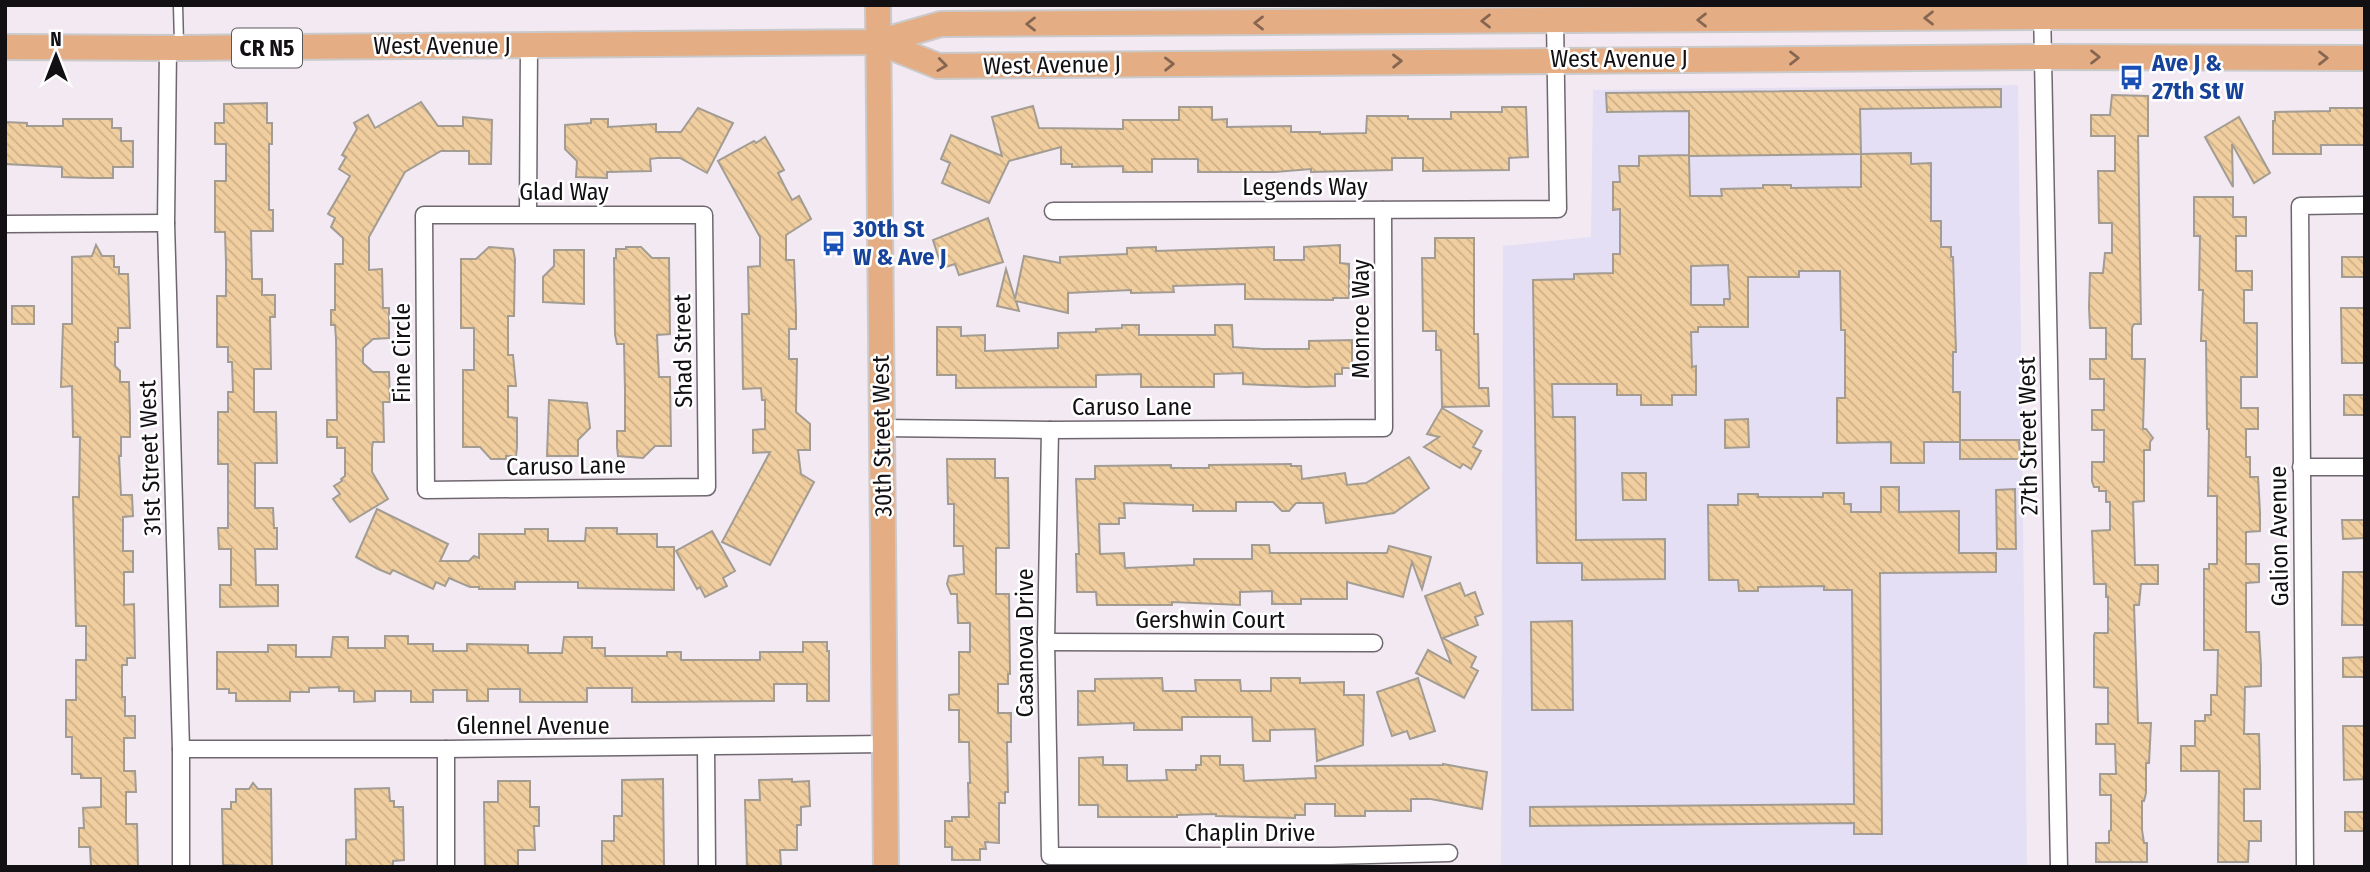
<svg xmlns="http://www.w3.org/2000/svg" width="2370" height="872" font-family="'Fira Sans Condensed',sans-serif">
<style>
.education{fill:#e4dff5}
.building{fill:url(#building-back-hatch);stroke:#a39c93;stroke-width:2;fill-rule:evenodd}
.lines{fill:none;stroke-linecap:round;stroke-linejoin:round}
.service-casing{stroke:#6e676e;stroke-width:11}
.minor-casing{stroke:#6e676e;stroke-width:19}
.primary-casing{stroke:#cbcacb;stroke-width:28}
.service{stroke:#fff;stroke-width:8}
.minor{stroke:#fff;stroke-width:16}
.primary{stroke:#e5ad83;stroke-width:24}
.oneway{stroke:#866651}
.labels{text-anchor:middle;stroke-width:5;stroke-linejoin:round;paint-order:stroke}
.shield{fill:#fff;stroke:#5a585a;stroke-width:2}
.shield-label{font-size:23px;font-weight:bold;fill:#131013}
.street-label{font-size:24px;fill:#131013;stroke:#fff}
.transit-label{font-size:24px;font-weight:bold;fill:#164399;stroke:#fff;text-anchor:start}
</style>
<defs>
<pattern id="building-back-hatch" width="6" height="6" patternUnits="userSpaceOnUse" patternTransform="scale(1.75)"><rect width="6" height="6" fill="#f1ce9f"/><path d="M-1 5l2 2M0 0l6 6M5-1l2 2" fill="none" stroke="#ceb088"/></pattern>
</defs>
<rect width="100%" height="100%" fill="#f2e9f2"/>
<!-- education -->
<path class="education" d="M2018 85 2027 867H1501L1503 246 1591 237 1593 90Z"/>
<!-- building -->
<g class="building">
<path d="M2001 89V107L1860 109 1861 154 1689 156 1690 196H1722L1721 189 1763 188V185H1791V188L1861 187V154L1911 153V164L1931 163V221H1941V247H1951V257H1953L1956 352H1953V392H1960V440H2019L2020 459H1960V442H1924V463H1891V442L1837 443V398H1845V330H1841L1840 271H1799V277H1748V327H1698V332H1691L1692 367 1696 366V395H1672V405H1641V395H1617V384H1552L1553 417H1575L1576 540 1665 539V579L1582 580V563H1537L1533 280 1574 279V274L1613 273V254H1620V209L1613 210V182H1620L1619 166H1639V156L1689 155V111L1607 112 1606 93ZM1728 265 1730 299H1724V305H1691V266Z"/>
<path d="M2112 95 2148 96V136H2138L2141 324H2134L2132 328V359H2145L2143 429H2146L2153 438 2150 442V450H2144V501L2133 502 2135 565H2158V584H2141L2139 605H2134L2138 723H2151L2149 763H2146V793L2144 801H2142V830L2144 843H2147V862H2096V843H2109V831L2111 830V795H2100V774H2116L2115 744H2096V724H2108V688L2094 687V635L2095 633H2108V597H2106V584H2094L2092 531 2110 530V502H2106V491H2099V487H2094L2092 481V462H2104V430H2092V410H2104V379H2090V359H2106V328H2090L2089 307 2090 273H2103L2105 253H2112V223H2099L2098 171H2115V136H2091V115H2110Z"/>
<path d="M421 102 438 126H463V117L492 120 491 164H469V151H441L405 172 369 237V270L382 269 383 308H389V338L373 339 363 348V363L373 372H389L390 402H383L384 442H373L372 448V472L388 499 350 522 333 499 340 494 334 486 342 481 341 479 345 476V448H337V437H327V420H337L336 339 335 325H331V310H335V264H343V238L331 227 335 218 328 214 350 176 339 169 346 157 342 155 357 129 354 123 368 115 375 128Z"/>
<path d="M267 103V123H272V144H269V210H273V231H251L252 276V279H262V295H275V317H270L271 369H254V412H276L277 463H255V508H273L274 528H277V549H255L256 585H278V606L220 607V585H231V549H219L218 528H228V464H218V412H228V392H233L232 362H228V347H217V296H226V262L225 232H215V181H226V144H215V123H224V104Z"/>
<path d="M1033 106 1039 128 1123 129V120H1179V107H1212V120L1227 119V127L1291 126V132H1320V134L1366 133 1367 116H1408V119H1451V112H1502V107H1526L1528 157 1509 158V170L1423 171V158H1392V170L1311 172V169L1275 172H1198V159H1152V172H1123V166L1072 167V164H1061V147L1009 161 989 203 942 183 950 163 941 159 951 135 1002 156 992 117Z"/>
<path d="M698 108 733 123 707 173 680 158H657L650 159 651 171 607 172V178L576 177 577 161 565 149V125L591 123V119H608V127L656 124V132H681Z"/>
<path d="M2330 108H2365V145H2321V154H2273V121H2275V112L2330 111Z"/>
<path d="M2239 117 2270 173 2254 183 2232 144 2233 187 2205 137Z"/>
<path d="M63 119H112V128H121V141H133V167H113V178H91L62 177V167L5 164V122L27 123V126H63Z"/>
<path d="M765 137 784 170 778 173 785 187 792 200 799 196 811 219 786 235V260H794L796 314V329H789V359H797L796 412 810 424V450H798L801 474 814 482 770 565 722 542 770 452 753 453V430L765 429V400H762L761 388 743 389 742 314H749L748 267 760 266V237L718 161 754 141 756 143Z"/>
<path d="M2194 197H2233V217H2246V236H2236V271H2252V290H2244V323H2257V377H2241V408H2258V429H2246V457H2250V477H2258L2260 512V531L2246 532V564H2259V582L2246 583V632H2259L2261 666V686L2245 687 2244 734H2259L2260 770V789H2244V821H2261V841H2249L2248 862H2218L2219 771H2181V746H2195V721H2205V715H2211V695H2217L2218 650H2204V569H2209V564H2217V496H2208L2209 429H2207L2206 341H2201L2203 290H2199L2200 236H2194Z"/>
<path d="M988 218 1003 262 959 275 955 264 942 268 933 240Z"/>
<path d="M1435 238H1474V334H1478L1479 388H1488L1489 406 1442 407 1441 350H1436V331H1423L1422 258H1435Z"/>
<path d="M96 245 102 256H114V267H119V274H128L130 328H118V342H115V366L120 371V382H129L130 415V437H121V456H119L121 495H132L133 516 123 517V551H133V572H124V605L134 604 135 658H127V665H122V697H125V716H135V738H124V771H135L136 792H126V824H137L138 867H91L90 847H79V828H84L83 808 101 807V778H81V774H72V737H66V700H76V660H86V626H76L73 497H79L80 437H73L72 386 61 387 63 324H72V257L92 256Z"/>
<path d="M1340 245V263L1349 264V298H1333V300L1245 299V284L1173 286 1174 292 1131 293V290L1068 293V313L1016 301 1019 311 997 306 1006 269 1015 299 1024 256 1060 263V257L1127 254V248L1156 247V251L1274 247V260H1304V247Z"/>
<path d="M489 247 513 249 515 259 514 316H508V355H513L516 386H508V417L517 418V447L516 456H506V459H491L480 447H463V370H474V328H461V259H476Z"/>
<path d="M626 247H641L652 258H669L670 334 657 335 659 377H670L671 446H655L643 458 618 456 617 447V431H625V390L624 344H617L615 335 614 258H616V249H626Z"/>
<path d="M554 250H584V304L543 302V277L554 266Z"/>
<rect x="2342" y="257" width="23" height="20"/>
<rect x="12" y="306" width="22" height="18"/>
<path d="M2341 308H2365V363H2342Z"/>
<path d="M1122 325H1139V335H1215V325H1232L1233 347 1262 349H1309V341L1352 340V368H1342V374H1335V386L1306 387 1243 384V373L1214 374V387H1141V374L1096 375V387L956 388V375H937V327H961V336L985 335V351L1058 348V333L1096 332V329L1122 328Z"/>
<rect x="2344" y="395" width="21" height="20"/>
<path d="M549 400 587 403 590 428 578 440V456H547Z"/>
<path d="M1442 408 1482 431 1473 447 1481 451 1471 469 1463 464 1460 468 1424 447 1439 437 1427 434Z"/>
<path d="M1748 419 1749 447 1725 448V420Z"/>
<path d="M1409 457 1429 488 1394 513 1326 523 1323 503H1296L1289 511H1282L1273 502H1236V511H1193V505L1124 503 1125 518H1119V524H1099L1100 554 1124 553 1125 568 1194 565V559H1252V545H1269L1270 553H1387L1389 546 1431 557 1422 589 1412 562 1403 597 1347 582V599H1301V604H1272V591L1240 592V605L1172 602V605H1097L1096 592H1077L1076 554H1079L1076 479H1095V466L1171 465V468H1209V465L1291 464V466H1301L1302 479 1345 473 1347 485 1366 483Z"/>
<path d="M947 459H995V478H1008L1009 548H996V594H1009L1010 674H1008V684H998V713H1011V742H1007L1008 792H1005V803H999V843L985 842 986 849H980V860H952V847H945V821H952V817H969L968 783H970L969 742H959V710H949V695L959 694V652H970V623H958L957 594H951L947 584 949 576 964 574 963 546H954V504H948Z"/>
<path d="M1622 473H1646V500H1623Z"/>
<path d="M1881 487H1899V512L1959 511V553H1996V572L1880 573 1882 834H1854V823L1530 826V807L1854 804 1852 590H1824V586L1758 587V591H1739L1738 580H1709L1708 505H1738V494H1758V497H1823V493H1844V504H1851V512H1881Z"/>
<path d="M2015 489 2016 549H1997L1996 490Z"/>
<path d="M377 509 448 544 440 561H469L474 556 479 558V534H525V529H548V541H585L586 528H617V534H657V547H674V590L578 588V582H515V589H479V587H470L449 578 445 586 436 582 433 589 393 570 390 574 378 569 356 557Z"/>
<path d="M2342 520H2365V538L2343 539Z"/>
<path d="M712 531 735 571 723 578 727 586 705 597 700 587 697 589 676 551Z"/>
<path d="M2343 572H2365V625H2342Z"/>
<path d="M1460 583 1465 596 1475 592 1483 614 1475 617 1478 625 1443 638 1476 657 1471 667 1478 671 1464 698 1416 673 1428 650 1451 663 1425 596Z"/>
<path d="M1572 621 1573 710H1532L1531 622Z"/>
<path d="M385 636H408V644H433V651H467V644L528 645V653H562L564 637H592V648H605V656H667V652H681V660H760V652H803V642H827V651H829V701H807V684H774V701L660 702H632V688H587V702H520V689H488V701H467V690H433V702H411V691H375V701L354 702V691H339V687L309 688V692H290V701H236V693H229V689H217V652H268V645H296V657H331L333 637H348V648H385Z"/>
<path d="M2365 657V677H2343V658Z"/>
<path d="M1162 678 1163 691H1196L1195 680H1240L1241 691H1271V678H1300V683L1344 682V695H1364L1363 745 1317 761 1315 729 1270 730V741H1253L1252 717H1182V730H1134V723L1078 725V691H1095V679Z"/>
<path d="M1418 678 1435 731 1410 739 1407 731 1392 736 1377 692Z"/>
<path d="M2343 726H2365V779L2344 780Z"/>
<path d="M1201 756H1220V765H1243L1244 781 1316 778 1315 766 1443 765V764L1487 772 1482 809 1431 799H1411V811H1365V816H1335V804H1305V815H1295V818L1216 816V814L1177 815V817H1098V805H1079V758L1103 757V765H1127V781L1167 780 1166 770H1196V765H1201Z"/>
<path d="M663 779 664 867H602V841H614V816H622V780Z"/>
<path d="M792 779V782L809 781 810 806 801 807V825H797V850H780L781 867H747L745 800H760L759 780Z"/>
<path d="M498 781H530V807H539V826H534L535 850H518V867H485L484 802H498Z"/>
<path d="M253 783 258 789H271L272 867 223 865 222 809H231V802H236V789H249Z"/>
<path d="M389 788 390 801H394V807H403L404 860 393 861V867H346V840L356 839 355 789Z"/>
<rect x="2345" y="812" width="20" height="19"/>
</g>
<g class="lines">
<defs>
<path id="service" d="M178 5 179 44"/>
<g id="minor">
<path d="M2042 8 2059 867"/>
<path d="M168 48 166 223 181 749V867"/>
<path d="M1053 211 1558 209 1555 21"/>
<path d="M528 214 529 46"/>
<path d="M424 215H704L707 487 426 490Z"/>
<path d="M5 224 166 223"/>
<path d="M881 428 1050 430 1384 428 1383 210"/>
<path d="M1050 430 1046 642 1050 856H1331L1449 853"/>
<path d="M2301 467H2365"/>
<path d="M1046 642 1374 643"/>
<path d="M706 747 707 867"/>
<path d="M181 749H446L885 744"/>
<path d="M446 867V749"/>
<path d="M2305 867 2300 206 2365 205"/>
</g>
<g id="primary">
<path d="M878 5 886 867"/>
<path d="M878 42 938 66 2044 57 2365 58"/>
<path d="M5 47 179 48 878 42 941 24 2042 17H2365"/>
</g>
</defs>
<!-- service casing -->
<use href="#service" class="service-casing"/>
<!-- minor casing -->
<use href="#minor" class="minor-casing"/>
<!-- primary casing -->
<use href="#primary" class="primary-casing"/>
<!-- service -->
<use href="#service" class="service"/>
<!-- minor -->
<use href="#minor" class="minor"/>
<!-- primary -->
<use href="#primary" class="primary"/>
</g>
<!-- one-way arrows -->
<defs><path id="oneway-chevron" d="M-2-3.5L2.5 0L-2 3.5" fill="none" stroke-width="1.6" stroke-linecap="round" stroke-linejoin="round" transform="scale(1.75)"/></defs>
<g class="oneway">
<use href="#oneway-chevron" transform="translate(1929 18) rotate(180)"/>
<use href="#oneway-chevron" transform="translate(1702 20) rotate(180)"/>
<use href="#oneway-chevron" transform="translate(1486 21) rotate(180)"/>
<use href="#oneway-chevron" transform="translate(1259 23) rotate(180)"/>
<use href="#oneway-chevron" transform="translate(1031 24) rotate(180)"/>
<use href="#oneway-chevron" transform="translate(2095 57)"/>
<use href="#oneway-chevron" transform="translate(1794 58)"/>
<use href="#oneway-chevron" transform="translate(2323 58)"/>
<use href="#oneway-chevron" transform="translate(1397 61) rotate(-1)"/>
<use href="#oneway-chevron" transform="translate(1169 64) rotate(-1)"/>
<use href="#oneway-chevron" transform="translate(942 65) rotate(7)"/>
</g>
<!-- icons -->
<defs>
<symbol id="bus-bare" viewBox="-9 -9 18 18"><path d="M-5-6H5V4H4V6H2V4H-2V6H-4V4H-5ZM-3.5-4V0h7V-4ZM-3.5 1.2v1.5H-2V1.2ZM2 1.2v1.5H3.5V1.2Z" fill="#1a4fb4" stroke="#fff" stroke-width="2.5" paint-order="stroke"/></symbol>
</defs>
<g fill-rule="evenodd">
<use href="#bus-bare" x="2114" y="60" width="35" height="35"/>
<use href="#bus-bare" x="816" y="226" width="35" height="35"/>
</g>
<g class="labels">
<!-- shield labels -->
<rect class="shield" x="232" y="28.5" width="70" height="39" rx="5"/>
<g class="shield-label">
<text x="267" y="56">CR N5</text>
</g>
<!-- street labels -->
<g class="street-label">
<text x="442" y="54">West Avenue J</text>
<text x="1619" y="67">West Avenue J</text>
<text transform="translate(1052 65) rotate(-1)" y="8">West Avenue J</text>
<text x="1305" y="195">Legends Way</text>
<text x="564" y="200">Glad Way</text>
<text transform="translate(1361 319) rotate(-90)" y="8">Monroe Way</text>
<text transform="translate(683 351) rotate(-91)" y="8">Shad Street</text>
<text transform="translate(402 353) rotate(-90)" y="8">Fine Circle</text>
<text x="1132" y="415">Caruso Lane</text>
<text transform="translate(882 436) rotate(-91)" y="8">30th Street West</text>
<text transform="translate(2028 436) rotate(-91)" y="8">27th Street West</text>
<text transform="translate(150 458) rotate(-92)" y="8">31st Street West</text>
<text transform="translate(566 466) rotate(-1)" y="8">Caruso Lane</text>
<text transform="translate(2279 536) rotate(-91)" y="8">Galion Avenue</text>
<text x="1210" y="628">Gershwin Court</text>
<text transform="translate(1025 643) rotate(-90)" y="8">Casanova Drive</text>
<text x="533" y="734">Glennel Avenue</text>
<text x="1250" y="841">Chaplin Drive</text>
</g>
<!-- transit labels -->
<g class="transit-label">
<text x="2152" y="71">Ave J &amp;<tspan x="2152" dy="28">27th St W</tspan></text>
<text x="853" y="237">30th St<tspan x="853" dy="28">W &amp; Ave J</tspan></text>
</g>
</g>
<!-- border -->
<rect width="2370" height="872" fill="none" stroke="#131013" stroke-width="14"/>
<!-- north arrow -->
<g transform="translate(56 56)" stroke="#ffffff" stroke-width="5" paint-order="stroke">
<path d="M0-5L12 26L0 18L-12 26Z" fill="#131013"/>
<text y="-10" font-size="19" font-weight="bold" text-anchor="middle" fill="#131013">N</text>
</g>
</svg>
